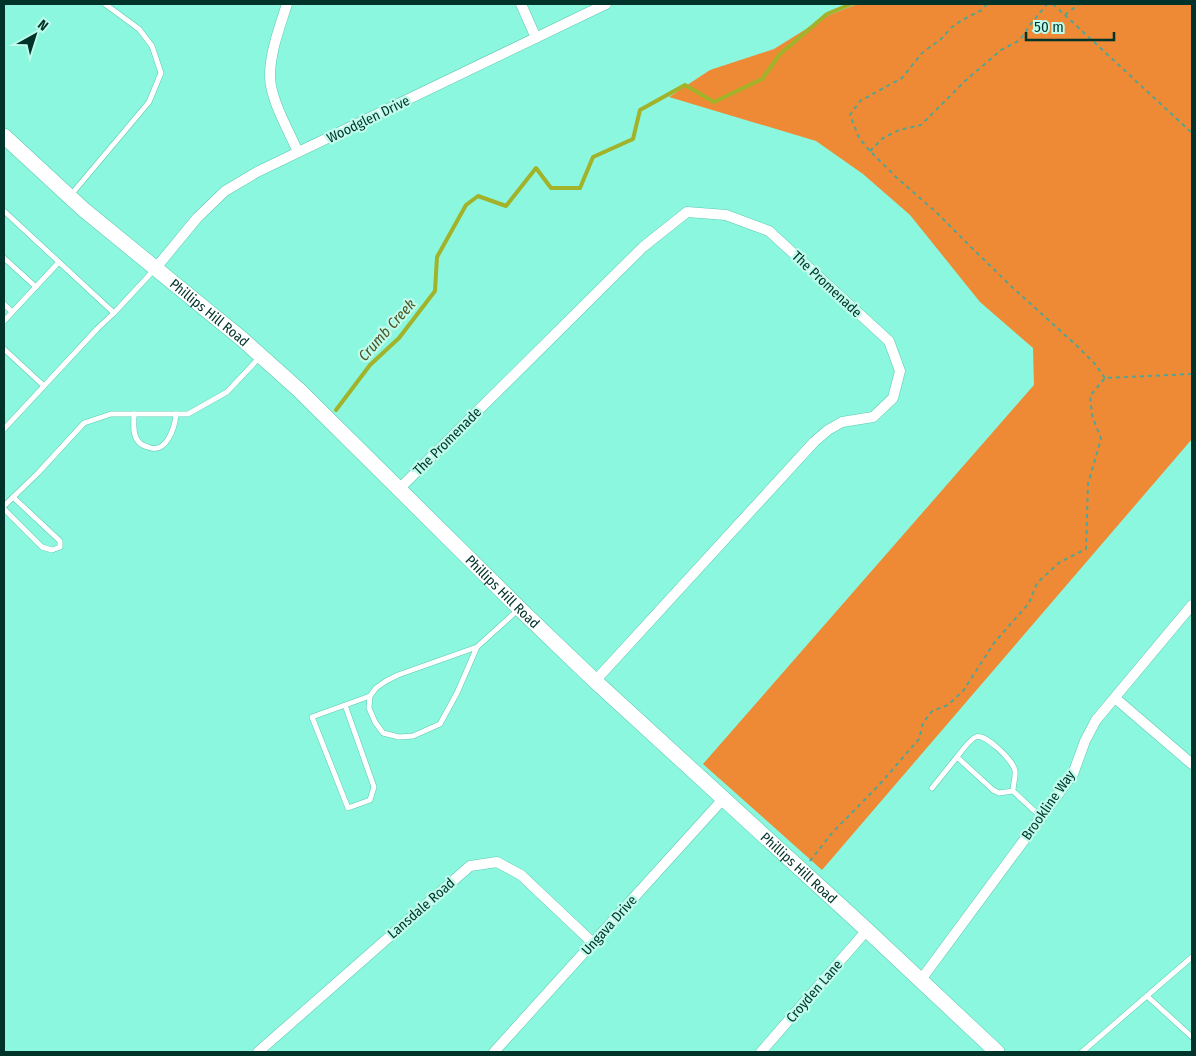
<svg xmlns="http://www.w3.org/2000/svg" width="1196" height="1056" font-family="'Fira Sans Condensed',sans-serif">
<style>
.forest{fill:#ee8a35}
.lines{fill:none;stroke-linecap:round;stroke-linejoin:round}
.stream{stroke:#a2b229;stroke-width:4}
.lane-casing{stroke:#5bc9b1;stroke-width:6}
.street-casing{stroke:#5bc9b1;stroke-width:11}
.secondary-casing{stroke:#5bc9b1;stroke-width:16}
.path{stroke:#51a592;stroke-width:2;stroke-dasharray:4 4;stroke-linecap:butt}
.lane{stroke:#fff;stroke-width:5}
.street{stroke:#fff;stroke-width:10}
.secondary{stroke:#fff;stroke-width:15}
.labels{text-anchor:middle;stroke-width:4.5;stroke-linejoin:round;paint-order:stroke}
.street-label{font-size:14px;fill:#00332a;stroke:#bffceb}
.water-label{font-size:15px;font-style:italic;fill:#4f5623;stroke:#bffceb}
</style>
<rect width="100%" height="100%" fill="#8bf7de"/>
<!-- forest -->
<path class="forest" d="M857 4H1192V439L822 870 703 764 1034 385 1033 348 980 302 910 215 863 174 816 141 669 97 710 70 774 49 827 16Z"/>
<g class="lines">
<!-- stream -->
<path class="stream" d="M336 410 370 365 399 338 435 291 437 257 466 205 478 196 506 206 536 168 551 188H580L593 157 633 139 640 110 685 85 714 102 762 79 780 54 827 14 851 4"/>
<defs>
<g id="lane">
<path d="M70 196 149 102 161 73 152 46 139 29 105 4"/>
<path d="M4 211 114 313"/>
<path d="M4 258 36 287"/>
<path d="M4 304 12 312"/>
<path d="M4 321 59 262"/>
<path d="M4 349 44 386"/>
<path d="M134 414C134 422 132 434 138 441 140 444 144 446 148 447 166 455 175 428 176 414"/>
<path d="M4 429 97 329 114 313 154 270"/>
<path d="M4 506 38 473 84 423 111 414H188L227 392 260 357"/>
<path d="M4 509 42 547 52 550 60 547V541L13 497"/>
<path d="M477 647 457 693 440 724 413 736 399 737 383 733 375 722 369 708 370 696 376 688 386 681 398 675 477 647 519 609"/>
<path d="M345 705 374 787 370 800 348 808 312 717 370 696"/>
<path d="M932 788 957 757"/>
<path d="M1013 791C1013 784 1016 777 1015 771 1014 761 985 733 976 737 970 739 961 752 957 757L993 790 999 793 1013 791 1041 817"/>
<path d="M1147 996 1192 1037"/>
<path d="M1082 1052 1192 957"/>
</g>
<g id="street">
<path d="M287 4C280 26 270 52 270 76 270 99 289 131 298 152"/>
<path d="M521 4 536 38"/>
<path d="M155 269 197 218 225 191 257 172 606 4"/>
<path d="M399 489 643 247 687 212 726 215 769 231 889 341 900 371 893 398 873 417 842 422 828 430 814 442 595 681"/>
<path d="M1115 698 1192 764"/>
<path d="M920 981 1073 774 1085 741 1096 720 1192 605"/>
<path d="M258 1052 470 866 497 862 521 875 593 943"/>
<path d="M494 1052 724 798"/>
<path d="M761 1052 867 930"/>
</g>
<g id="secondary">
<path id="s1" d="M4 136 83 209 242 339 299 390 520 609 595 681 867 930 997 1052"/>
</g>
</defs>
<!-- lane casing -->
<use href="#lane" class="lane-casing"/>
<!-- street casing -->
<use href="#street" class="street-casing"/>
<!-- secondary casing -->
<use href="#secondary" class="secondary-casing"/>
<!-- path -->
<g class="path">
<path d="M987 4 982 10 962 20 951 28 941 39 922 53 902 78 860 101 850 115 859 138 870 151 896 177 937 213 974 250 1012 287 1076 345 1095 364 1105 378"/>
<path d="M1053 4 1192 133"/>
<path d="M1065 15 1079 4"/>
<path d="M870 151 883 138 899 130 921 125 965 81 1001 50 1020 40 1030 25 1047 4"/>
<path d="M810 861 832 833 880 784 919 739 923 723 932 711 948 705 963 691 994 643 1029 603 1037 583 1060 562 1086 549 1088 484 1101 439 1092 415 1090 396 1105 378 1192 374"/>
</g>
<!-- lane -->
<use href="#lane" class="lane"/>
<!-- street -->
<use href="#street" class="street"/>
<!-- secondary -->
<use href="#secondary" class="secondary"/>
</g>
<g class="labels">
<!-- street labels -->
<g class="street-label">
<text transform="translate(368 119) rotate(-26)" y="5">Woodglen Drive</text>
<text transform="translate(827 284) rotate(43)" y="5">The Promenade</text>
<text dy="5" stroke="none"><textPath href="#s1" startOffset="271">Phillips Hill Road</textPath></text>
<text transform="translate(447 441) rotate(-45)" y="5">The Promenade</text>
<text dy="5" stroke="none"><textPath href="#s1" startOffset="676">Phillips Hill Road</textPath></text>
<text transform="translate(1048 805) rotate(-55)" y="5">Brookline Way</text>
<text dy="5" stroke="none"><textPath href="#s1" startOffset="1081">Phillips Hill Road</textPath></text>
<text transform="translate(421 908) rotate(-41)" y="5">Lansdale Road</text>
<text transform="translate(609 925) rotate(-48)" y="5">Ungava Drive</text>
<text transform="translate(814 991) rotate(-49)" y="5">Croyden Lane</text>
</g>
<!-- water labels -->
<g class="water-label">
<text transform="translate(387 330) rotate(-48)" y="5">Crumb Creek</text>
</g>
</g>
<!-- border -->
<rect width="1196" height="1056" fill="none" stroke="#00332a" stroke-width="10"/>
<!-- north arrow -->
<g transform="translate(35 35) rotate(39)" stroke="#bffceb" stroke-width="4" paint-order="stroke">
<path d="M0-4L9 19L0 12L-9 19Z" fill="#00332a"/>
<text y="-8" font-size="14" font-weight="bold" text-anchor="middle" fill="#00332a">N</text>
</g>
<!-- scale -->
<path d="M1026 32v8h88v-8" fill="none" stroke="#00332a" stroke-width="2.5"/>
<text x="1034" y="32" font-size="15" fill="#00332a" stroke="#bffceb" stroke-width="4" paint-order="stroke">50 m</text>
</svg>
